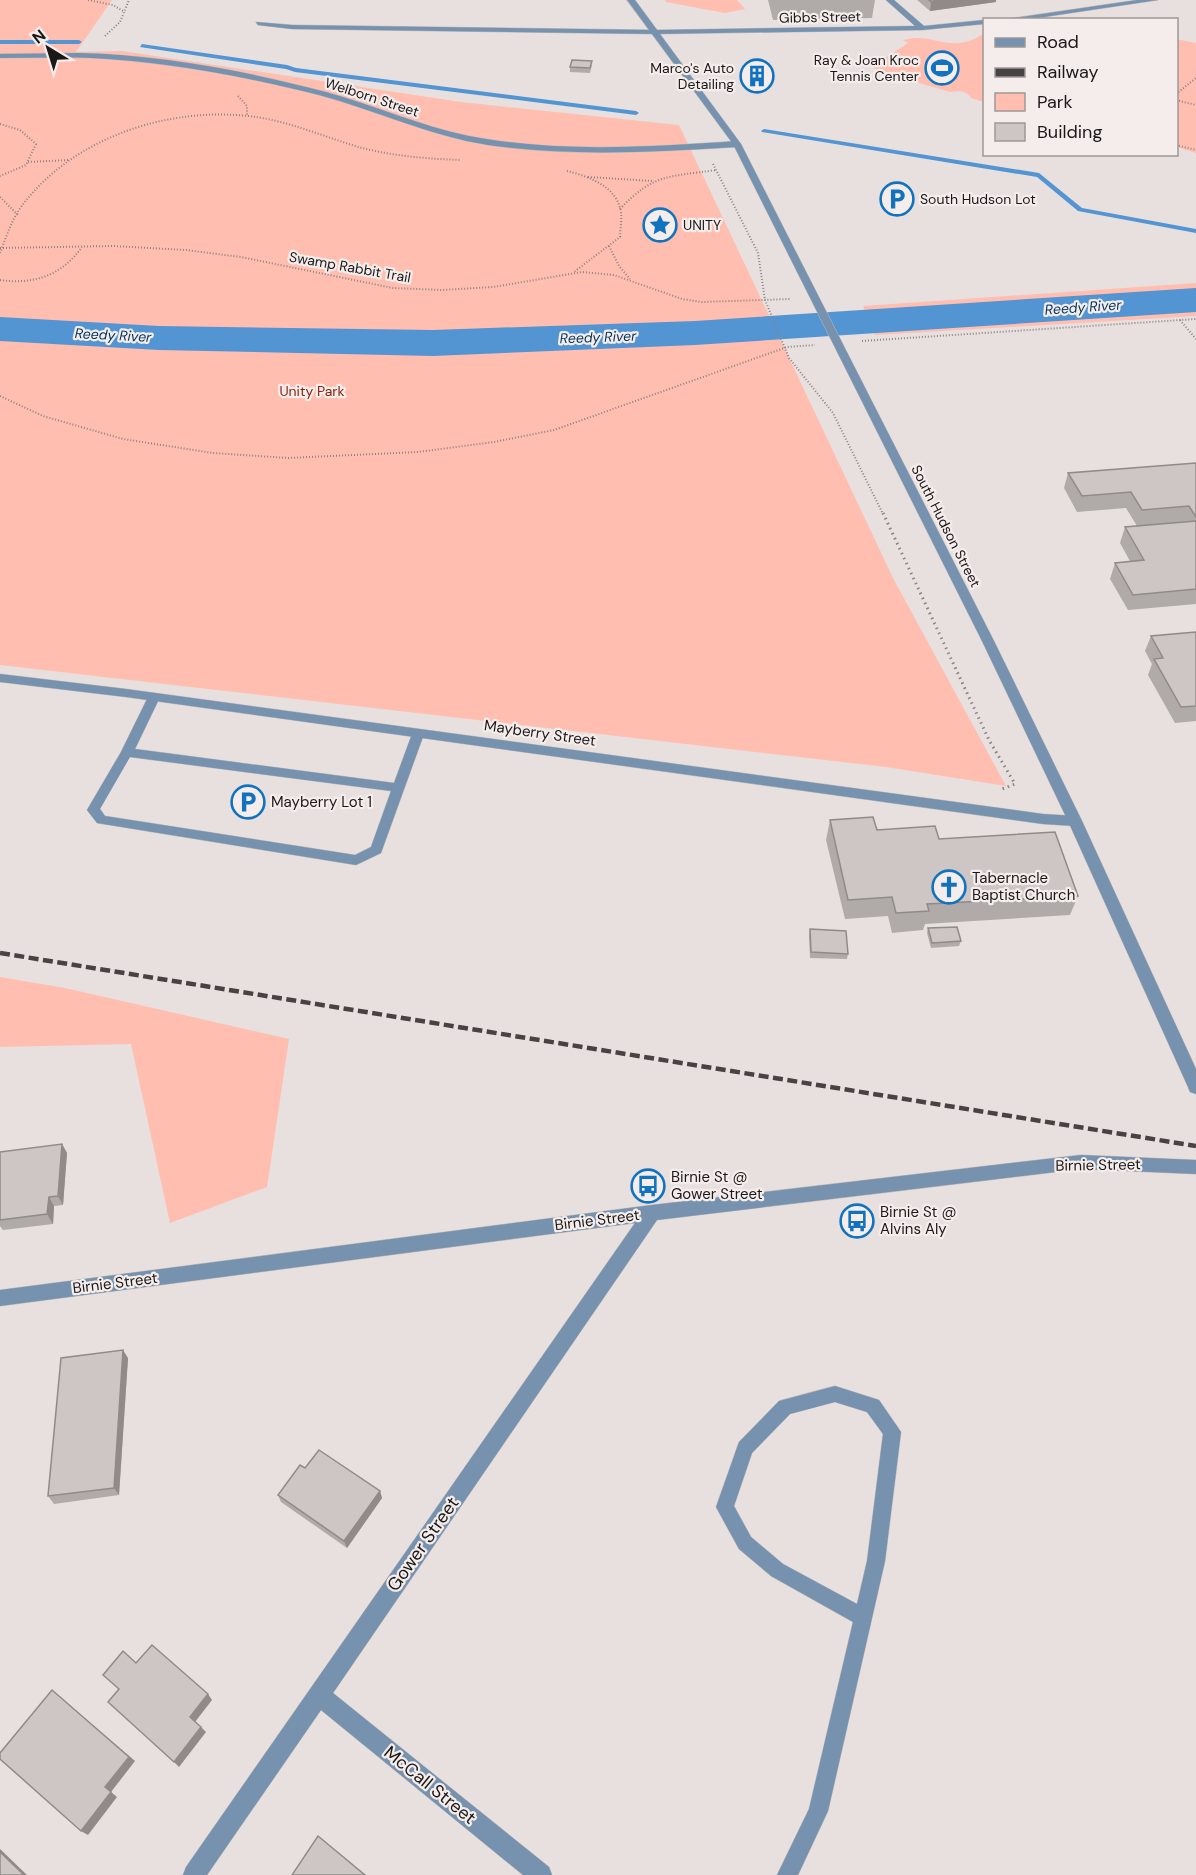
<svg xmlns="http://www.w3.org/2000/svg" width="1196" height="1875" font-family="'DM Sans',sans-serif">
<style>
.green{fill:#ffbeb0}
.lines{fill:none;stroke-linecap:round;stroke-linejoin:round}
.stream{fill:#5394d2;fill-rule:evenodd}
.river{fill:#5394d2;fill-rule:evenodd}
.service-casing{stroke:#c2bcba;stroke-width:1}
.minor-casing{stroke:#c2bcba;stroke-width:1}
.tertiary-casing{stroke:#c2bcba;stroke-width:1}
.path-far1{stroke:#8a8584;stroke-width:2;stroke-dasharray:1 2;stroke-linecap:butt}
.path{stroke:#8a8584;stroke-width:3;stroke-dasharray:1.5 4;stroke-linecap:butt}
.service{fill:#7792ae;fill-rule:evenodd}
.minor{fill:#7792ae;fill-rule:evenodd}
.tertiary{fill:#7792ae;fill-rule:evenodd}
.rail{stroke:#474342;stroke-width:4.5;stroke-dasharray:10 4.5;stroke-linecap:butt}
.wall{fill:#b0aaa9}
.shaded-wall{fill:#908b89}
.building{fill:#cdc6c4;stroke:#908b89;stroke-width:1.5}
.labels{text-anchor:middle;stroke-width:4.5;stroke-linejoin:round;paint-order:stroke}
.far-street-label{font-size:14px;fill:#1b1818;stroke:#f4edeb}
.far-poi-label{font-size:14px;fill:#1b1818;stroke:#f4edeb;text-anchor:end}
.far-water-label{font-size:14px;font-style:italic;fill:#00325a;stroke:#f4edeb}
.far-park-label{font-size:14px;fill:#8c220e;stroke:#f4edeb}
.street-label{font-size:15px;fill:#1b1818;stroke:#f4edeb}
.poi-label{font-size:15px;fill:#1b1818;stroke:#f4edeb;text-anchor:start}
.near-street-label{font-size:18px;fill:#1b1818;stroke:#f4edeb}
</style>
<rect width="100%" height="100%" fill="#e7e0de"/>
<!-- green -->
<g class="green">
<path d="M0 0H112L76 52 122 51 461 102 679 125 894 580 1006 786 886 767 0 665Z"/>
<path d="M665 0H737L745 9 725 13 666 2Z"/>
<path d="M981 35H984V102L971 98C966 90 959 91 950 92L878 71 873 66 908 43 903 40C932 31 951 55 981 35Z"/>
<path d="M1176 39 1196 43V153L1177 147Z"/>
<path d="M1196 283V316L875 335 863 306Z"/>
<path d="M0 977 65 988 289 1039 267 1187 170 1223 131 1044 0 1047Z"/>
</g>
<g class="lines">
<!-- stream -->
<g class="stream">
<path d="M0 40H79L82 42 79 44H0Z"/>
<path d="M142 44 287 65 296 68 636 111 639 113 636 115 295 72 286 69 140 47Z"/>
<path d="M764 129 1039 173 1082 208 1196 229V233L1078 211 1037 177 762 132 761 131Z"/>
</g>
<!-- river -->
<path class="river" d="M1196 288V312L695 345 433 356 159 350 0 341V317L159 326 433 330 695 321Z"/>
<defs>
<g id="service">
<path d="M256 22 292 25 655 30 658 32 655 34 292 29 258 25Z"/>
<path d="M154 693 160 697 135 749 394 783 412 734 414 731H422L424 734 381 853 356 865 97 823 87 810 121 752 148 697ZM130 757 391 791 371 847 355 855 105 816 100 809Z"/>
<path d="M835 1386 879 1400 901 1432 885 1561 828 1811 798 1875H777L809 1809 853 1622 771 1576 739 1549 716 1507 739 1442 779 1401ZM835 1402 867 1412 883 1434 867 1561 857 1604 783 1564 751 1537 734 1506 752 1453 790 1414Z"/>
</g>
<g id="minor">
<path d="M886 0H894L924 26 984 20V24L922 30 655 34 651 32 655 30 915 26Z"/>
<path d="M1137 0H1158L1024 20H1000Z"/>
<path d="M79 53C162 55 246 71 326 92 374 105 420 126 469 136 557 153 648 147 737 141L741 144 737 147C654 152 570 157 488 145 430 136 375 110 319 95 244 76 167 62 91 58 60 57 30 58 0 58V54Z"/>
<path d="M0 674 126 689 1043 814 1075 816 1082 821 1075 826 1043 824 126 697 0 682Z"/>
<path d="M1081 1155 1196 1160V1174L1081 1169 657 1220 333 1693 549 1867 552 1875H523L321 1710 207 1875H183L186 1867 635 1223 0 1306V1290L652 1205Z"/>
</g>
<path id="tertiary" d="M627 0H635L741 144 994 641 1082 821 1196 1069V1094L1190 1092 1188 1087 1068 821 982 641 733 144Z"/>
</defs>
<!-- service casing -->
<use href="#service" class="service-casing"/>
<!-- minor casing -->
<use href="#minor" class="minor-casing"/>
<!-- tertiary casing -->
<use href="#tertiary" class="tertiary-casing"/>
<!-- path-far1 -->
<g class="path-far1">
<path d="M88 0 113 5 125 12"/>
<path d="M105 36 120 22 129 0"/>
<path d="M1176 94 1196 78"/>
<path d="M238 96 247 106V116"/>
<path d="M1176 100 1196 105"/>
<path d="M0 124 20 130 36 144 26 165 0 176"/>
<path d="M1176 145 1196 150"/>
<path d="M28 162 69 160"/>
<path d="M713 164 758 253 765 300 789 358 833 413 883 514"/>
<path d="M567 171C587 176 614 185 620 208 623 217 620 228 620 237L574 272"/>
<path d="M588 177 653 181"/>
<path d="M0 197 18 215"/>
<path d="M620 209C654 173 669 177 716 170"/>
<path d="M609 246 619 266 630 279"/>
<path d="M0 248 113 246 186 250 241 257 393 288 442 290 493 287 582 272 614 275 682 299 702 302 790 299"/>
<path d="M0 253C6 238 11 221 21 207 71 139 165 107 248 116 287 120 324 137 362 148 394 156 428 159 461 160"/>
<path d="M0 280C34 285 62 275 82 247"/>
<path d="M1180 320 1196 339"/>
<path d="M862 341 1196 319"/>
<path d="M0 396 43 416 123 439 213 453 288 458 418 452 494 442 554 430 787 347 815 345"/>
</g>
<!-- path -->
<path class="path" d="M883 513 989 740 1015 784 1002 789"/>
<!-- service -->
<use href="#service" class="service"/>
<!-- minor -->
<use href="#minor" class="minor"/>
<!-- tertiary -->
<use href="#tertiary" class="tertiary"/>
<!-- rail -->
<path class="rail" d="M0 953 1196 1146"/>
</g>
<!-- wall -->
<g class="wall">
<path d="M768 0H875L872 18 773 20Z"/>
<path d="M917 0H996V2L930 11Z"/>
<path d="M592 65 590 73 570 72V67Z"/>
<path d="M745 65 770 77V82L749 83 744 70Z"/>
<path d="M1196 463V604L1128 610 1110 579 1115 563 1130 561 1120 543 1125 527 1184 522 1137 526 1126 508 1077 512 1064 488 1068 473Z"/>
<path d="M1196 632V721L1175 723 1148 675 1152 664 1145 651 1151 636Z"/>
<path d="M830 820 877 830 939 839 1078 896 1070 915 925 924 923 930 892 933 888 916 845 919 826 840Z"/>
<path d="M928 928 961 941 959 946 931 948 927 933Z"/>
<path d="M810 929 848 954 847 959 810 958 809 935Z"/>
<path d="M62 1144 67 1153 63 1205 54 1206 53 1224 3 1230 0 1226V1152Z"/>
<path d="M128 1358 119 1495 54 1504 48 1496Z"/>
<path d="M305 1468 380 1491 382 1498 347 1548 281 1502 278 1495Z"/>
</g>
<!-- shaded-wall -->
<g class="shaded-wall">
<path d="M945 0H996V2L930 11 931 2Z"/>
<path d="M62 1144 67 1153 63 1205 58 1196Z"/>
<path d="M49 1197 54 1206 53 1224 47 1214Z"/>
<path d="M123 1350 128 1358 119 1495 114 1488Z"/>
<path d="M380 1491 382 1498 347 1548 344 1541Z"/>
<path d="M52 1690 135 1761 111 1792 117 1797 88 1835 81 1831 105 1787Z"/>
<path d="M208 1694 212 1700 195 1722 190 1717Z"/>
<path d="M201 1727 206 1732 179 1767 174 1762Z"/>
<path d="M0 1849 27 1875H24L0 1852Z"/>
</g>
<!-- building -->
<g class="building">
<path d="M929 0H945L931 2Z"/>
<path d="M572 60 592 61 590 68 570 67Z"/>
<path d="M765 64 770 77 749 78 745 65Z"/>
<path d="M1196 463V517L1189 506 1142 510 1131 492 1082 496 1068 473Z"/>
<path d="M1196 521V589L1133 595 1115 563 1144 560 1125 527Z"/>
<path d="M1196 632V706L1181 707 1154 659 1163 658 1151 636Z"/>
<path d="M873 817 877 830 935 826 939 839 1055 832 1078 896 927 904 929 911 896 913 892 897 848 900 830 820Z"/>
<path d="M957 927 961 941 932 943 928 928Z"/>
<path d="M810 929 846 931 848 954 811 952Z"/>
<path d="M62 1144 58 1196 49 1197 47 1214 0 1220V1152Z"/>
<path d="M123 1350 114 1488 48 1496 61 1358Z"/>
<path d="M319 1450 380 1491 344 1541 278 1495 300 1465 305 1468Z"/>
<path d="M152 1645 208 1694 190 1717 201 1727 174 1762 108 1702 119 1689 103 1675 123 1651 136 1663Z"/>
<path d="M52 1690 129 1757 105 1787 111 1792 81 1831 0 1759V1753Z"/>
<path d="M318 1836 365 1875H292Z"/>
<path d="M0 1852 24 1875H0Z"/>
</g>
<!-- icons -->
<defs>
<symbol id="stadium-ring" viewBox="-11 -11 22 22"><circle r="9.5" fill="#f4edeb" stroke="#1173bf" stroke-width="1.5"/><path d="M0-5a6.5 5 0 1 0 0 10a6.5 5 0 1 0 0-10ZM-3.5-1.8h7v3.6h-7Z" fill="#1173bf"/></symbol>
<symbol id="building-ring" viewBox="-11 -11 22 22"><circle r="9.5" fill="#f4edeb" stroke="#1173bf" stroke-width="1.5"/><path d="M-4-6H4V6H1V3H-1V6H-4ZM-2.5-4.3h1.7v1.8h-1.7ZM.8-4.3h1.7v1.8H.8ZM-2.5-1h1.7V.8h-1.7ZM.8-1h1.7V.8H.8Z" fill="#1173bf"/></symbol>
<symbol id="parking-ring" viewBox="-11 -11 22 22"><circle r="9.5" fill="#f4edeb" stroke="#1173bf" stroke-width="1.5"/><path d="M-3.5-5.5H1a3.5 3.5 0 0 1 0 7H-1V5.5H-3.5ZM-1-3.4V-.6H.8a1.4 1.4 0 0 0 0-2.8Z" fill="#1173bf"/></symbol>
<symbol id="sight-ring" viewBox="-11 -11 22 22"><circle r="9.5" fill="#f4edeb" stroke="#1173bf" stroke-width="1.5"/><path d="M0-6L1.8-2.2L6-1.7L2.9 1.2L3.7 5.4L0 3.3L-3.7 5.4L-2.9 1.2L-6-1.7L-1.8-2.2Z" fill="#1173bf"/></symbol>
<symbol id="church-ring" viewBox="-11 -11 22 22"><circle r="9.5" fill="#f4edeb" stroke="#1173bf" stroke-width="1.5"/><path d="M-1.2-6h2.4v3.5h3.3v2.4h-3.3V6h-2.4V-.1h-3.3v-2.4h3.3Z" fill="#1173bf"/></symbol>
<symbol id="bus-ring" viewBox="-11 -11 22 22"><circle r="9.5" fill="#f4edeb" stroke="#1173bf" stroke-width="1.5"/><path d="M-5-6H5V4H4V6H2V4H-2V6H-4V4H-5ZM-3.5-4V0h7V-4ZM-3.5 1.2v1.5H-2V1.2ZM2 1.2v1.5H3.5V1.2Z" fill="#1173bf"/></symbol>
</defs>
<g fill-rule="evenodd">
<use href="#stadium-ring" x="923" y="49" width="38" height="38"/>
<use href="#building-ring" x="738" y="57" width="38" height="38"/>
<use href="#parking-ring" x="878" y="180" width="38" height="38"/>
<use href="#sight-ring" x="641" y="206" width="38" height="38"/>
<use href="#parking-ring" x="229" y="783" width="38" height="38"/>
<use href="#church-ring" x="930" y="868" width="38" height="38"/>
<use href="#bus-ring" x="629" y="1167" width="38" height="38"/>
<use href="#bus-ring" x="838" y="1202" width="38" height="38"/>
</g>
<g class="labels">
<!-- far-street labels -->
<g class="far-street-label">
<text transform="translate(820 17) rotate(-1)" y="5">Gibbs Street</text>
<text transform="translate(372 97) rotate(18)" y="5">Welborn Street</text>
<text transform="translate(350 267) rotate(10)" y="5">Swamp Rabbit Trail</text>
<text transform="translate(946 526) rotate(63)" y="5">South Hudson Street</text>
</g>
<!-- far-poi labels -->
<g class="far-poi-label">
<text x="919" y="65">Ray &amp; Joan Kroc<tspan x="919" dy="16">Tennis Center</tspan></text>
<text x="734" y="73">Marco's Auto<tspan x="734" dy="16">Detailing</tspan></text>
<text x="920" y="204" text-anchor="start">South Hudson Lot</text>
<text x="683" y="230" text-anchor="start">UNITY</text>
</g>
<!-- far-water labels -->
<g class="far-water-label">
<text transform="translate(1083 307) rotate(-4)" y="5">Reedy River</text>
<text transform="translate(113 335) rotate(3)" y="5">Reedy River</text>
<text transform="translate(598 337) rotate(-2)" y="5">Reedy River</text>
</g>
<!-- far-park labels -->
<g class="far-park-label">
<text x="312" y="396">Unity Park</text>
</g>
<!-- street labels -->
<g class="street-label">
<text transform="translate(540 733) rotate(8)" y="5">Mayberry Street</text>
<text transform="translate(1098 1165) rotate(-1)" y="5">Birnie Street</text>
<text transform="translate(597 1220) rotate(-7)" y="5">Birnie Street</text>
<text transform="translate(115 1283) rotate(-7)" y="5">Birnie Street</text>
</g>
<!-- poi labels -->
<g class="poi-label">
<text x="271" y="807">Mayberry Lot 1</text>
<text x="972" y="883">Tabernacle<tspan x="972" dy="17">Baptist Church</tspan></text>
<text x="671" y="1182">Birnie St @<tspan x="671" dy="17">Gower Street</tspan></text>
<text x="880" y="1217">Birnie St @<tspan x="880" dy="17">Alvins Aly</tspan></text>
</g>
<!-- near-street labels -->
<g class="near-street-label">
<text transform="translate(423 1544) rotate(-55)" y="6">Gower Street</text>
<text transform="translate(430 1785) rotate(39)" y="6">McCall Street</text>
</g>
</g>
<!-- legend -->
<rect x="983" y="18" width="195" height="138" fill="#f4edeb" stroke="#9d9897" stroke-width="1.5"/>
<rect x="995" y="38" width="30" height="9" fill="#7792ae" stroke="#9d9897" stroke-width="1.5"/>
<text x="1037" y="48" font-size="18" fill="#1b1818">Road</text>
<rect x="995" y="68" width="30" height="9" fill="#474342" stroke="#9d9897" stroke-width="1.5"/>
<text x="1037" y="78" font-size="18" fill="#1b1818">Railway</text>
<rect x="995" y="93" width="30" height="18" fill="#ffbeb0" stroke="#9d9897" stroke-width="1.5"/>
<text x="1037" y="108" font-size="18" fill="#1b1818">Park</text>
<rect x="995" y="123" width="30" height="18" fill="#cdc6c4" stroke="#9d9897" stroke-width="1.5"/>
<text x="1037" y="138" font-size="18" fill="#1b1818">Building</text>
<!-- north arrow -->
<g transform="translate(48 48) rotate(322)" stroke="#f4edeb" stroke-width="4.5" paint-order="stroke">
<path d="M0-4.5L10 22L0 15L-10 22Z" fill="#1b1818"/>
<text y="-9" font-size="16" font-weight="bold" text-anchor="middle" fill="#1b1818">N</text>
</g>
</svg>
